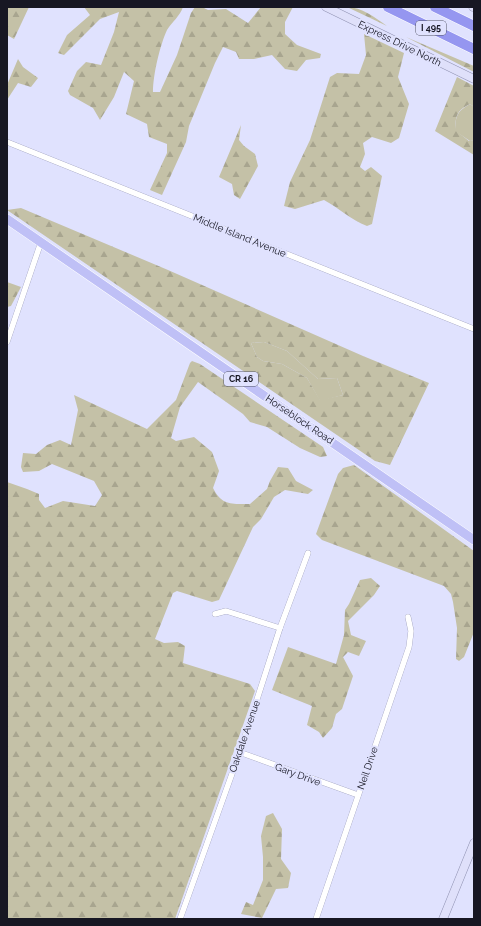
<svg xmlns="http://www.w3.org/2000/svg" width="481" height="926" font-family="Raleway,sans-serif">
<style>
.grass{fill:#c4c1a7}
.forest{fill:url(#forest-firs);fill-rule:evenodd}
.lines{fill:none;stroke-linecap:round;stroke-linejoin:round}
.street-casing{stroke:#9193b3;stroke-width:6}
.secondary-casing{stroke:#9193b3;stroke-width:9}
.primary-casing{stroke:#fff;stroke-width:10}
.highway-casing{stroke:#fff;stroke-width:11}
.street{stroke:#fff;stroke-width:5.5}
.secondary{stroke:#dfe0fa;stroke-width:8}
.primary{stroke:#bfc0f6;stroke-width:9}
.highway{stroke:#9596f0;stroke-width:10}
.labels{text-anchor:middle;stroke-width:4;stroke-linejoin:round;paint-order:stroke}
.shield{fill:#e0e2fe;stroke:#535465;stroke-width:1}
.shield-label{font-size:9px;font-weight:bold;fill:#171723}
.street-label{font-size:10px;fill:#171723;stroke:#e0e2fe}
</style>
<defs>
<pattern id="forest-firs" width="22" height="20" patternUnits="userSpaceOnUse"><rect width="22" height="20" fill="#c4c1a7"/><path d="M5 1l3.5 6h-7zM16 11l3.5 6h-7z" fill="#a8a58f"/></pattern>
</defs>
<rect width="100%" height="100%" fill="#e0e2fe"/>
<!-- grass -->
<g class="grass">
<path d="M470 104 474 107V140L470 141 455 131C456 116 456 112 470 104Z"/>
<path d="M264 342 287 351 318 379 337 378 343 395 320 401 307 378 282 364 263 361 257 357 251 343Z"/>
</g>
<!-- forest -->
<g class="forest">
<path d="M7 7H29L14 39 7 35Z"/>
<path d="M84 7H183C180 16 172 22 167 30 160 45 153 75 153 92H160L177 55 191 13 195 7H202L208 10 226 9 248 23 261 7H293L285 22V34L297 45 321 54 320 58 306 60 297 71 285 69 272 55 254 59H239L236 52 223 47 215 63 189 126 186 142 162 195 150 190 167 153V144L149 137 147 124 126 114 134 81 124 72 114 97 100 120 93 108 70 95 68 91 77 71 86 62 101 65 114 32 119 12 100 19 64 55 58 53 67 35 90 15Z"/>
<path d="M347 7C362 7 374 17 387 26Z"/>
<path d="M364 34 404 53 398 77 409 104 399 138 391 143 372 137 363 143 365 154 360 167 365 171 371 167 382 176 372 224 367 226C351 220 339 208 324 200L295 209 284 206 290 182 310 140 330 77 337 73 359 74 366 55Z"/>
<path d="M406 37 474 66V72Z"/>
<path d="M18 59 23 67 38 78 31 87 18 83 7 100V85Z"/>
<path d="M457 77 474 86V107L470 104C456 111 456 116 455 130L469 141 474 140V155L435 131Z"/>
<path d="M241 125 239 140 244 146 255 154 258 166 240 199 234 195 232 184 219 177Z"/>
<path d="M21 208 168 270 363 356 429 383 390 465 375 461 7 210ZM264 342 287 351 318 379 337 378 343 395 320 400 307 378 282 364 263 361 257 357 251 343Z"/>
<path d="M7 282 21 287 11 306 7 307Z"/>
<path d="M192 361 200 364 323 447 327 456 320 457 300 448 267 427 250 422 243 414 198 382 180 407 171 438 176 441 194 437 212 452 219 471 213 488C222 506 232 504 250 504L267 489 270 481 278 467 288 468 296 481 313 490 308 494 285 490 274 497 261 519 253 527 219 600 212 602 177 591 173 593 155 639 164 643 178 642 185 646 183 663 250 684 255 691 175 919H7V482L27 489 39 494V500L45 508 63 501 95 506 102 495 94 481 52 464 39 471 23 472 21 467 23 453 36 454 47 445 60 440 71 445 78 410 74 395 147 429 176 400 190 363Z"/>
<path d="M354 465 474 551V632L464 657 459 661 456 659 457 628 453 602 451 594 444 586 322 540 316 534 338 474 343 468Z"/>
<path d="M371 578 380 586 374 595 348 621 351 635 366 641 359 656 348 652 343 657 353 676 342 709 336 714 332 728 323 738 319 732 307 725 312 706 272 690 288 647 336 664 344 635 345 610 349 604 360 580Z"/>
<path d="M273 813 282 829 281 859 291 873 288 888 276 889 262 918 241 914 246 902 253 905 263 880V857L261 836 266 816Z"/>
</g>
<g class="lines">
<defs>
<g id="street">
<path d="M7 142 474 329"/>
<path d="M7 342 41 242"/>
<path d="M215 614 226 611 280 628"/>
<path d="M239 752 358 795"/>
<path d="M180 919 243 743 280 628 308 553"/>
<path d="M316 919 409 647 411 631 408 617"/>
</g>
<g id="secondary">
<path d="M326 7 474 79"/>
<path d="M473 7H474"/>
<path d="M443 919 474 843"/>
</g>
<path id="primary" d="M7 219 474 540"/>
<g id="highway">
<path d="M388 7 474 49"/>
<path d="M435 7 474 26"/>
</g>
</defs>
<!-- street casing -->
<use href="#street" class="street-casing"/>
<!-- secondary casing -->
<use href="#secondary" class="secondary-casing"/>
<!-- primary casing -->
<use href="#primary" class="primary-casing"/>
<!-- highway casing -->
<use href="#highway" class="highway-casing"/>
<!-- street -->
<use href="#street" class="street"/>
<!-- secondary -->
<use href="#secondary" class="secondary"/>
<!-- primary -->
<use href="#primary" class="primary"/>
<!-- highway -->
<use href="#highway" class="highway"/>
</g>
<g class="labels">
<!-- shield labels -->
<g class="shield">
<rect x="416" y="21" width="30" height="14" rx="3"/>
<rect x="224" y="372" width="34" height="14" rx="3"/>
</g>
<g class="shield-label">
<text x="431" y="31">I 495</text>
<text x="241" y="382">CR 16</text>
</g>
<!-- street labels -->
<g class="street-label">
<text transform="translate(400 43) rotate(26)" y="4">Express Drive North</text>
<text transform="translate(240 235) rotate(22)" y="4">Middle Island Avenue</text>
<text transform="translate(300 419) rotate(34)" y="4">Horseblock Road</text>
<text transform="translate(244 736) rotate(-71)" y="4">Oakdale Avenue</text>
<text transform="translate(367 768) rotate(-71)" y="4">Neil Drive</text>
<text transform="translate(298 774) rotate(20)" y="4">Gary Drive</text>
</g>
</g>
<!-- border -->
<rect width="481" height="926" fill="none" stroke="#171723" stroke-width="16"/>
</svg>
